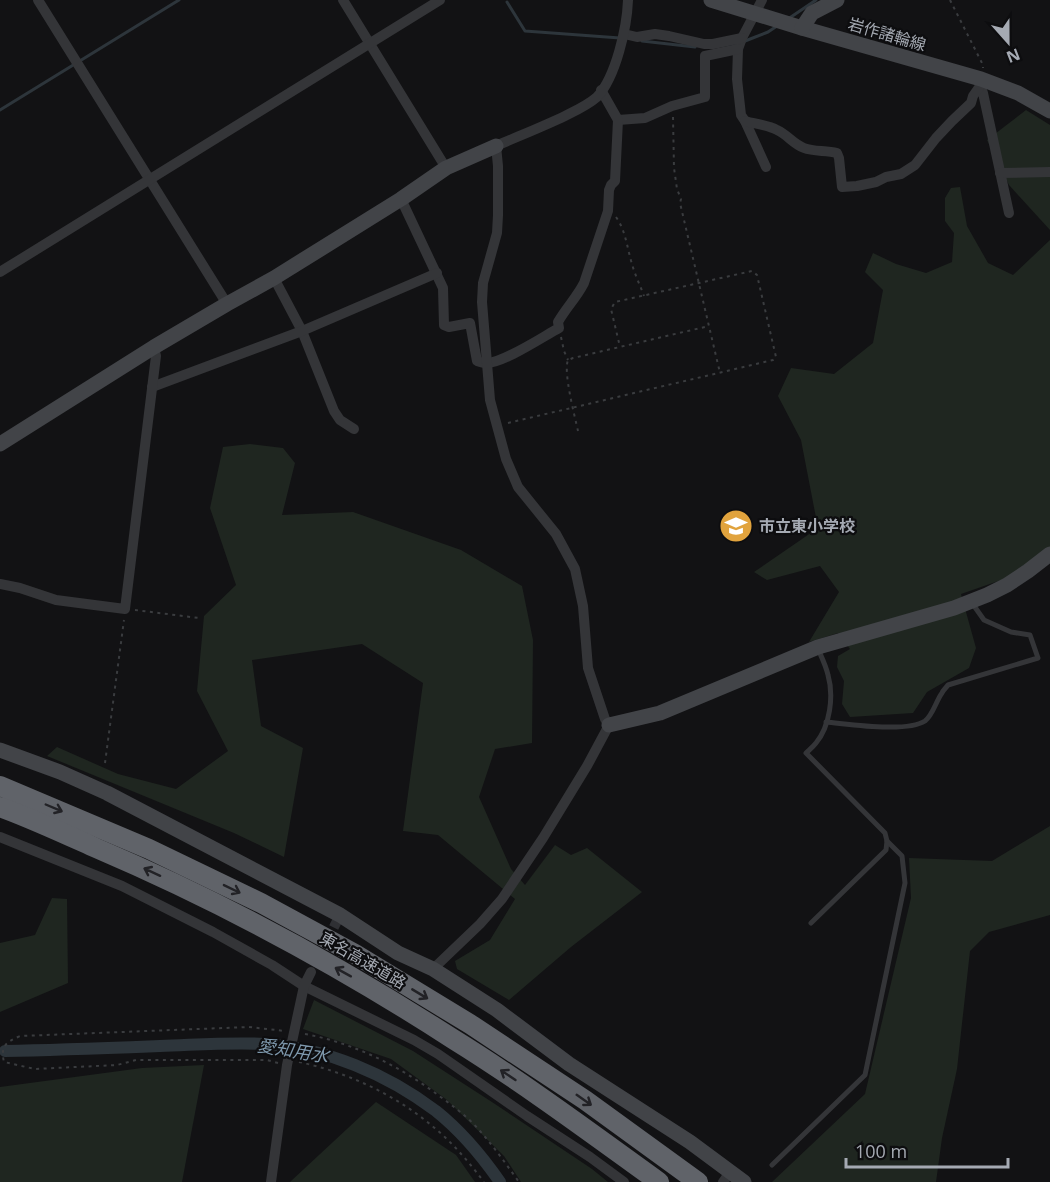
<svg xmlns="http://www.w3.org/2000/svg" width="1050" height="1182" font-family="'Open Sans','Noto Sans JP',sans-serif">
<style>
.green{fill:#1f2620}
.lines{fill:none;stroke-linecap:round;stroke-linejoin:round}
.stream{stroke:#2d353b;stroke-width:3}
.canal{stroke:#2d353b;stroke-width:12}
.street-tunnel{stroke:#2f3034;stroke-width:10;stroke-dasharray:10 5;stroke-linecap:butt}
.path{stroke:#3a3c3f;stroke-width:2;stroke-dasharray:3 4.5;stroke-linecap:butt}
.lane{stroke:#343538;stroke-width:5}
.street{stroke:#343538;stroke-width:10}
.secondary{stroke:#424448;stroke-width:15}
.highway{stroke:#606369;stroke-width:20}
.oneway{stroke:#222226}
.labels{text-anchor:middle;stroke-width:4.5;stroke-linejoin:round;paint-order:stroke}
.street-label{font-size:16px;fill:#a5aab3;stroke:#0d0d0f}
.poi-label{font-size:16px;font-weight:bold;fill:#a5aab3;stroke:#0d0d0f;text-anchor:start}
.water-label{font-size:18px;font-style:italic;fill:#7e98ac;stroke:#0d0d0f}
</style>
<rect width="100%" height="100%" fill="#121214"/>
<!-- green -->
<g class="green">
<path d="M1026 110 1050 125V230L1009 185 987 140Z"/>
<path d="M960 187 967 226 988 263 1013 275 1050 240V556L1007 578 961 594 976 648 969 668 927 692 913 713 850 717 842 704 844 681 837 667 838 656 850 649 838 633 809 642 839 592 820 566 767 580 754 572 818 528 801 440 778 396 791 368 834 374 873 343 883 290 865 272 873 253 896 264 926 273 952 262 954 233 945 221V198L951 188Z"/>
<path d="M250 444 283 448 295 463 282 515 353 512 461 550 522 586 533 640 532 743 495 749 479 797 511 869 525 885 555 845 571 855 587 848 642 892 571 947 509 1000 457 969 455 961 490 940 515 899 438 835 403 831 423 683 362 644 252 660 261 726 303 748 284 857 234 833 47 756 57 747 118 774 176 789 228 751 197 691 204 616 236 585 210 508 223 447Z"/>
<path d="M1050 826V915L989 932 970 951 957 1069 942 1138 936 1182H772L865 1094 911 898 909 858 992 861Z"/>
<path d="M52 898 67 899 68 983 0 1012V943L35 935Z"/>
<path d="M314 1000 413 1051 495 1104 592 1169 608 1182H521L504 1156 447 1100 391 1059 303 1029Z"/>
<path d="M204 1065 182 1182H0V1087L142 1068Z"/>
<path d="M376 1102 456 1155 475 1182H290Z"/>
</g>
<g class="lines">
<!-- stream -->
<g class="stream">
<path d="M507 2 525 31 620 38"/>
<path d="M788 19 816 0"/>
<path d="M642 41 695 47"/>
<path d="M745 41 768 32 777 26"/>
<path d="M0 110 179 0"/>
</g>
<!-- canal -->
<path class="canal" d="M5 1051C57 1050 108 1048 160 1046 194 1045 230 1042 265 1044 326 1048 387 1074 436 1111 461 1131 482 1156 500 1182"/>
<!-- street-tunnel -->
<path class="street-tunnel" d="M327 941 340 915"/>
<!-- path -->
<g class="path">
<path d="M950 0 983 65V68"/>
<path d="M673 117 674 168 677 189 681 199 680 203 720 373"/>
<path d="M616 217C626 231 627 248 632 264 635 275 640 285 644 296"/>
<path d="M561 337 564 351 568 360"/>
<path d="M508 423 773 360 776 357 757 275 752 271 615 302 611 309 620 347"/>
<path d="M578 431C575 417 563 372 568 360L573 358 709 326"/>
<path d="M135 610 199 618"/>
<path d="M105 763 124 620"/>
<path d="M305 1034C354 1043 399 1066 438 1095 453 1106 468 1117 480 1131 494 1147 506 1164 519 1182"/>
<path d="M299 1062C346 1072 394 1094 431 1125 451 1141 469 1162 484 1182"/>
<path d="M278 1063 267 1060H136L117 1065 35 1069 4 1062C0 1045 7 1042 20 1036L249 1027 285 1031"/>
</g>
<!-- lane -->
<g class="lane">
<path d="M826 722C849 724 906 733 925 721 933 715 936 701 942 693 943 690 946 688 948 685L1038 658 1030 635 1011 632 984 620 972 603"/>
<path d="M811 923 886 850 887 841 885 833 806 753C809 750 813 747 816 743 830 726 834 696 828 675 826 666 822 658 818 649"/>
<path d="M772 1165 865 1075 905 883 902 856 887 841"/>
</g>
<!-- street -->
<g class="street">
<path d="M38 0 227 304"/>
<path d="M343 0 446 168"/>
<path d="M762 0 742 38 738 49 737 79 741 115 745 121 766 167"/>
<path d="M624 34 637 37 655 34 669 36 704 44H713L742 38"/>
<path d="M980 86 983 93 1009 213"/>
<path d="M618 120 645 118 672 106 705 97V56L738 49"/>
<path d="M745 121C755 124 768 125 777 130 788 135 792 143 804 148 814 152 826 150 837 153L839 158 842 187 857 186 876 182 886 177 901 174 915 165 936 138 952 121 971 103 973 96 980 86 981 79"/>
<path d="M1000 173 1050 172"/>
<path d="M401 199 443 288 444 325 449 327 470 323 477 361C480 362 483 363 486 363 502 364 544 336 559 328L558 322C566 308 577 297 584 283L608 211 609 190 611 185 615 181 618 120 601 90"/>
<path d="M0 272 440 0"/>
<path d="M274 278 302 331 334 411 340 420 354 429"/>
<path d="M152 387 302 331 437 273"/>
<path d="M0 584 20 588 56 600 125 609 156 356 154 347"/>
<path d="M0 837 122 886 213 932 272 965 304 986 414 1040 438 1054 527 1116 590 1157 624 1182"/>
<path d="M433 969 480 924 502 899 543 838 587 766 609 725 605 719 588 668 583 606 575 569 556 534 518 487 506 459 490 400 482 302 483 283 497 233 498 215V166L496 146C519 136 542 127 565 116 575 111 588 105 597 97 616 77 627 27 628 0"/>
<path d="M271 1182 287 1065 304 986 311 972"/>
<path d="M723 1182 730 1172"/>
</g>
<!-- secondary -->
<g class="secondary">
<path d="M711 0 802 28 981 79 1018 93 1050 111"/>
<path d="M802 28 812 13 837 0"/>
<path d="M0 444 154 347 227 304 274 278 401 199 446 168 496 146"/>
<path d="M609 725 660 713 818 647 954 608 987 595 1007 585 1028 571 1050 554"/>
<path d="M0 750 60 772 107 793 340 915 398 953 433 969 497 1010 569 1064 690 1142 744 1182"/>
</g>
<!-- highway -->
<g class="highway">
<path d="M0 786 149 849 261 903 355 954 470 1024 585 1100 698 1182"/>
<path d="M0 807C33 819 65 834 96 848 220 901 340 966 453 1039 524 1083 591 1133 659 1182"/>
</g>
</g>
<!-- one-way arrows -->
<defs><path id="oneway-shaft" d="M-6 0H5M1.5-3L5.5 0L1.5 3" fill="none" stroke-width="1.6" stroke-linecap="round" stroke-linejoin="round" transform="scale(1.5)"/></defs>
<g class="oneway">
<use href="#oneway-shaft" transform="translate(54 808) rotate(23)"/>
<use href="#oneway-shaft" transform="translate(152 872) rotate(-155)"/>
<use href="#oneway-shaft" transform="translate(232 889) rotate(26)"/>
<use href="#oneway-shaft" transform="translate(343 972) rotate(-151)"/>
<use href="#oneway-shaft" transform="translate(420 994) rotate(31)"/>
<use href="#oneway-shaft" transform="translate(508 1075) rotate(-146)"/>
<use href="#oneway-shaft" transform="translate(584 1100) rotate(35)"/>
</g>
<!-- icons -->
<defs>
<symbol id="school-disc" viewBox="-11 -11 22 22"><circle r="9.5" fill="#e1a33d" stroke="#0d0d0f"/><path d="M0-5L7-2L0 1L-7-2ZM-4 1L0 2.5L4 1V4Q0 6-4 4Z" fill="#fff"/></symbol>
</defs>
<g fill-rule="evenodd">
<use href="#school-disc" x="717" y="507" width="38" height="38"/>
</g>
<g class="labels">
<!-- street labels -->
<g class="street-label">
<text transform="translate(887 34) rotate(16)" y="6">岩作諸輪線</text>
<text transform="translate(363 960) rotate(30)" y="6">東名高速道路</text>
</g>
<!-- poi labels -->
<g class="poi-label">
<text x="759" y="532">市立東小学校</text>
</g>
<!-- water labels -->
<g class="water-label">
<text transform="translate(293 1051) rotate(9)" y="6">愛知用水</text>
</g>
</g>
<!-- north arrow -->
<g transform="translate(1008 42) rotate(159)" stroke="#0d0d0f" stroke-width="4.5" paint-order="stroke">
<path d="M0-4.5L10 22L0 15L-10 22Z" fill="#a5aab3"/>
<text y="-9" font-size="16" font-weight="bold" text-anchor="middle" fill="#a5aab3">N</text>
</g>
<!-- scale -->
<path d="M846 1158v9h162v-9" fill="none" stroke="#a5aab3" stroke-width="3"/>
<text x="855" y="1158" font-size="18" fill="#a5aab3" stroke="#0d0d0f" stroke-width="4.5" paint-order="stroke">100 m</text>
</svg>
